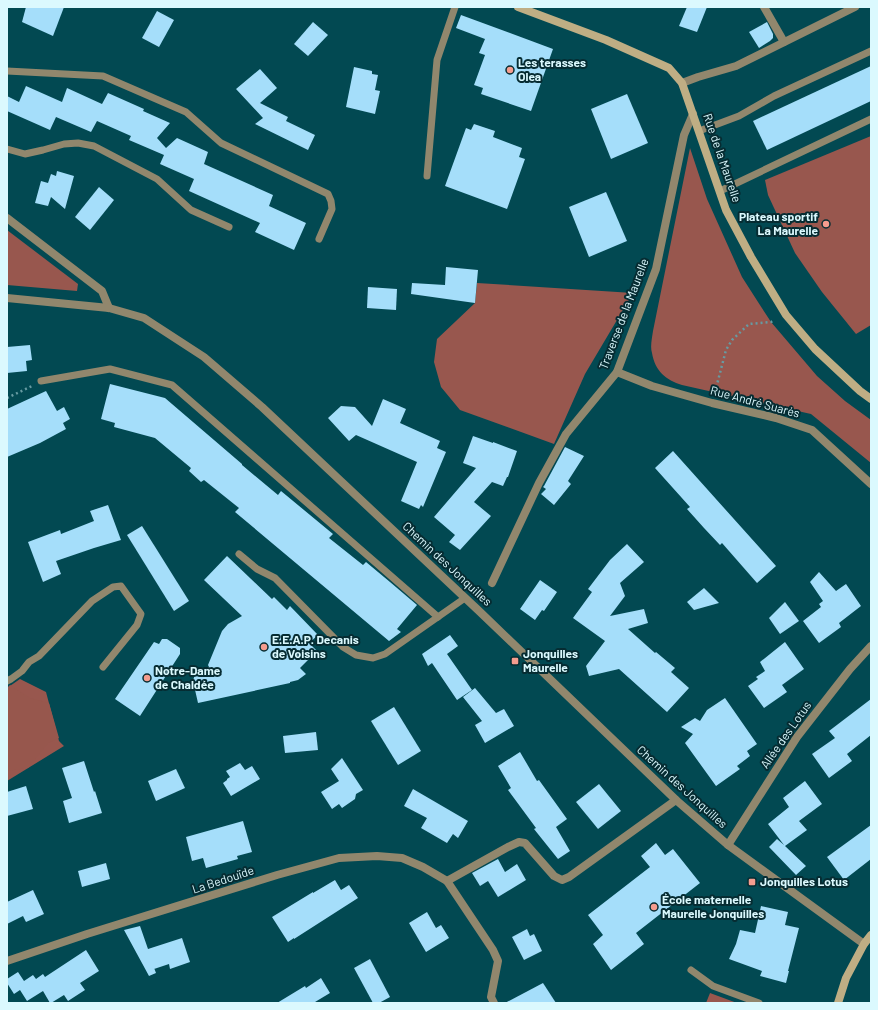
<svg xmlns="http://www.w3.org/2000/svg" width="878" height="1010" font-family="Barlow,sans-serif">
<style>
.green{fill:#98574e}
.forest{fill:#97574d}
.building{fill:#a5defa}
.lines{fill:none;stroke-linecap:round;stroke-linejoin:round}
.path{stroke:#679ba2;stroke-width:2.5;stroke-dasharray:2 3;stroke-linecap:butt}
.lane{stroke:#91876d;stroke-width:7}
.street{stroke:#91876d;stroke-width:8}
.secondary{stroke:#bfae84;stroke-width:8}
.poi-dot{fill:#f59d8f;stroke:#062c32;stroke-width:1.5}
.labels{text-anchor:middle;stroke-width:4;stroke-linejoin:round;paint-order:stroke}
.poi-label{font-size:12px;font-weight:bold;fill:#dbf9fe;stroke:#062c32;text-anchor:start}
.street-label{font-size:12px;fill:#dbf9fe;stroke:#062c32}
</style>
<rect width="100%" height="100%" fill="#024952"/>
<!-- green -->
<g class="green">
<path d="M871 136V325L856 334 822 292 795 253 768 195 765 180Z"/>
<path d="M690 148 707 199 742 277 758 302 771 322 817 376 845 401 871 420V463L811 414 682 385C666 380 655 371 652 353 650 347 652 338 653 331Z"/>
<path d="M7 230 78 284 77 291 7 285Z"/>
<path d="M477 283 633 293 585 374 554 444 460 410 441 387 434 362 437 339 475 303Z"/>
<path d="M20 679 46 692 59 741 64 746 7 781V688Z"/>
<path d="M710 993 737 1003H706Z"/>
</g>
<!-- forest -->
<path class="forest" d="M10 685 30 698 49 703 59 738 48 743 28 768 7 771V688Z"/>
<!-- building -->
<g class="building">
<path d="M26 7H64L53 36 22 22Z"/>
<path d="M687 7H707L697 32 679 26Z"/>
<path d="M157 11 174 20 159 47 142 38Z"/>
<path d="M461 15 553 49 531 111 481 94 483 88 474 85 485 55 479 53 485 39 456 28Z"/>
<path d="M313 22 328 35 308 56 294 44Z"/>
<path d="M767 22 773 34V38L770 41 759 48 749 32Z"/>
<path d="M871 66V101L767 150 753 121Z"/>
<path d="M354 67 372 71V74L378 75 375 90 380 91 375 114 346 107Z"/>
<path d="M260 69 277 88 260 103 288 117 286 121 315 135 308 150 255 124 263 118 236 89Z"/>
<path d="M26 86 62 102 67 88 102 104 108 93 144 109 143 111 170 123 157 138 166 148 177 138 208 152 204 164 273 195 269 206 306 223 294 250 255 232 260 223 189 191 194 179 160 164 164 155 129 140 131 136 97 121 91 132 56 117 50 130 7 111V96L19 102Z"/>
<path d="M627 94 648 143 611 159 591 109Z"/>
<path d="M474 124 495 131 493 137 522 148 519 157 525 159 507 209 445 186 466 128 471 130Z"/>
<path d="M57 171 74 176 65 209 51 197 48 206 35 203 41 181 48 183 51 174 56 176Z"/>
<path d="M99 187 114 200 90 230 75 217Z"/>
<path d="M606 192 627 241 589 257 569 207Z"/>
<path d="M446 267 478 270 475 303 411 294 412 283 445 285Z"/>
<path d="M368 287 397 289 396 310 367 308Z"/>
<path d="M30 345 32 360 26 361 27 371 7 373V347Z"/>
<path d="M110 384 165 398 242 464V465L278 495 281 491 333 534 329 538 363 565 366 562 390 582 417 605 397 629 401 632 389 641 235 512 239 508 204 480 201 482 189 471 191 468 155 438 114 427 115 423 101 419Z"/>
<path d="M46 391 57 411 64 407 70 419 63 423 66 429 40 443 7 457V409Z"/>
<path d="M383 399 406 409 400 423 440 441 437 448 446 452 423 507 421 505 419 509 401 501 417 462 356 435 349 441 328 418 341 406 355 407 372 426Z"/>
<path d="M473 436 493 443V442L517 451 508 477H507L503 486 492 482 474 502 491 516 460 550 449 542 455 535 434 517 476 468 463 463Z"/>
<path d="M565 447 584 456 568 481 571 484 554 505 541 494 546 489 543 487 544 486Z"/>
<path d="M673 451 776 566 757 583 722 543 720 545 704 528 687 509 690 507 655 468Z"/>
<path d="M108 505 121 540 94 548 56 561 61 574 43 582 28 542 60 530 61 534 94 521 90 511Z"/>
<path d="M142 526 189 601 174 611 127 535Z"/>
<path d="M627 544 644 562 620 583 625 596 610 616 644 609 648 623 628 629 655 653 656 652 675 668 671 672 689 688 667 712 619 669 589 676 586 666 605 641 573 618 592 592 588 589 610 560Z"/>
<path d="M227 556 272 599 274 597 287 610 290 606 318 635 309 643 317 651 300 668 306 674 298 680 290 682V683L198 703 193 681 195 674 206 672 208 667 210 669 208 665 222 631 228 624 242 616 204 580Z"/>
<path d="M819 572 836 591 846 584 861 606 839 623 841 627 819 643 803 621 821 607 819 604 823 601 810 582Z"/>
<path d="M540 580 557 592 544 611 542 610 535 620 520 609Z"/>
<path d="M704 588 719 603 694 610 687 602Z"/>
<path d="M785 602 799 621 780 634 769 618Z"/>
<path d="M450 635 458 646 447 654 472 690 457 700 432 663 428 666 422 654Z"/>
<path d="M162 639H167L180 648V654L140 716 115 699 154 642 159 644Z"/>
<path d="M785 642 804 669 782 685 787 692 764 708 748 686 758 679 756 677 765 671 760 662Z"/>
<path d="M475 688 496 713 504 709 514 726 485 743 475 725 482 721 463 697Z"/>
<path d="M725 698 757 744 747 751 750 756 737 766 740 769 716 786 685 743 693 734 681 727 695 718 700 721 707 710Z"/>
<path d="M871 699V735L847 754 852 761 829 778 812 754 835 738 829 731Z"/>
<path d="M394 707 421 751 398 765 371 721Z"/>
<path d="M316 732 318 750 285 753 283 736Z"/>
<path d="M520 752 537 781 539 780 567 819 556 827 570 851 558 859 534 829 536 828 508 790 511 788 498 766Z"/>
<path d="M342 758 363 790 356 794 355 799 342 808 339 804 332 809 321 792 339 781 331 769Z"/>
<path d="M84 761 94 792 95 791 102 813 69 823 63 801 72 798 62 768Z"/>
<path d="M240 763 245 770 252 766 260 779 231 796 223 783 227 780V779L230 777 226 771Z"/>
<path d="M176 769 185 788 156 801 148 781Z"/>
<path d="M805 781 822 804 799 821 807 830 785 846 806 866 796 875 769 847 777 839 784 845 768 824 789 807 783 798Z"/>
<path d="M599 784 621 811 598 829 576 802Z"/>
<path d="M26 786 33 809 7 816V792Z"/>
<path d="M413 789 468 821 458 838 453 834 447 843 421 828 427 818 404 806Z"/>
<path d="M243 821 252 852 237 856 238 859 206 868 203 858 192 861 186 837Z"/>
<path d="M871 825V859L844 880 827 857Z"/>
<path d="M656 843 665 855 673 849 700 883 636 933 644 944 611 970 593 944 603 935 588 915 650 867 641 856Z"/>
<path d="M498 859 505 872 517 864 526 880 498 897 488 881 480 886 472 873Z"/>
<path d="M106 863 110 879 82 887 78 871Z"/>
<path d="M335 880 341 890 349 885 358 898 294 939V938L288 942 272 917 313 892V893Z"/>
<path d="M33 890 44 914 26 922 23 916 7 924V902Z"/>
<path d="M761 906 788 912 785 925 799 928 788 971H789L786 983 760 976 762 971 729 959 736 944 740 930 755 933Z"/>
<path d="M427 912 436 928 441 925 449 938 426 952 409 923Z"/>
<path d="M140 926 148 949 182 938 190 962 170 969 169 964 154 969 148 952 156 973 149 976 124 930Z"/>
<path d="M527 929 530 936 534 934 542 951 524 960 512 937Z"/>
<path d="M86 950 99 971 80 983 85 990 68 1001 64 995 51 1003H50L43 991 27 1001 20 990 14 994 7 983V979L18 972 24 981 33 975 36 979 43 974 45 977Z"/>
<path d="M370 959 390 997 379 1003H373L354 968Z"/>
<path d="M321 978 330 993 315 1002 316 1003H277L305 986 306 988Z"/>
<path d="M543 983 556 1003H505Z"/>
</g>
<g class="lines">
<!-- path -->
<g class="path">
<path d="M715 392 726 350 732 340 749 324 771 322 775 320"/>
<path d="M7 398 32 386"/>
</g>
<!-- lane -->
<g class="lane">
<path d="M7 71 103 76 186 112 221 143 328 194 331 201 332 209 319 239"/>
<path d="M699 131 739 116 774 96 871 51"/>
<path d="M7 149 25 154 43 150 64 144 78 143 94 146 157 179 191 210 229 227"/>
<path d="M427 176 437 60 455 7"/>
<path d="M720 191 871 119"/>
<path d="M41 381 110 369 172 385 438 617"/>
<path d="M239 554 257 569 275 578 343 647 356 655 373 658 385 654 465 598"/>
<path d="M7 681 11 679 22 671 29 662 39 656 92 601 113 587 121 586 141 614 137 625 103 667"/>
<path d="M691 970 713 986 759 1003"/>
</g>
<!-- street -->
<g class="street">
<path d="M764 7 784 42"/>
<path d="M682 83 698 77 736 66 855 7"/>
<path d="M7 218 102 291 109 308"/>
<path d="M7 298 109 308 144 318 204 357 262 407 478 610 676 800 728 845 864 944"/>
<path d="M617 372 652 386 712 403 776 418 812 430 871 484"/>
<path d="M492 583 539 483 566 434 617 372 656 269 684 135 693 114"/>
<path d="M728 845 797 737 850 669 871 646"/>
<path d="M7 961 87 934 277 875 339 858 377 856 402 858 423 867 447 881"/>
<path d="M494 1003 491 997 498 961 493 950 447 881 508 847 519 842 525 843 554 876 562 880 569 877 676 800"/>
</g>
<!-- secondary -->
<g class="secondary">
<path d="M518 7 606 40 669 68 682 83 726 210 751 257 786 315 815 349 860 391 871 399"/>
<path d="M838 1003 846 978 864 944 871 935"/>
</g>
</g>
<!-- markers -->
<g class="poi-dot">
<circle cx="510" cy="70" r="4"/>
<circle cx="826" cy="224" r="4"/>
<circle cx="264" cy="647" r="4"/>
<rect x="511" y="657" width="8" height="8" rx="2"/>
<circle cx="147" cy="678" r="4"/>
<rect x="748" y="878" width="8" height="8" rx="2"/>
<circle cx="654" cy="907" r="4"/>
</g>
<g class="labels">
<!-- poi labels -->
<g class="poi-label">
<text x="518" y="67">Les terasses<tspan x="518" dy="14">Olea</tspan></text>
<text x="818" y="221" text-anchor="end">Plateau sportif<tspan x="818" dy="14">La Maurelle</tspan></text>
<text x="272" y="644">E.E.A.P. Decanis<tspan x="272" dy="14">de Voisins</tspan></text>
<text x="523" y="658">Jonquilles<tspan x="523" dy="14">Maurelle</tspan></text>
<text x="155" y="675">Notre-Dame<tspan x="155" dy="14">de Chaldée</tspan></text>
<text x="760" y="886">Jonquilles Lotus</text>
<text x="662" y="904">École maternelle<tspan x="662" dy="14">Maurelle Jonquilles</tspan></text>
</g>
<!-- street labels -->
<g class="street-label">
<text transform="translate(722 158) rotate(71)" y="4">Rue de la Maurelle</text>
<text transform="translate(624 314) rotate(-69)" y="4">Traverse de la Maurelle</text>
<text transform="translate(755 402) rotate(15)" y="4">Rue André Suarès</text>
<text transform="translate(447 564) rotate(43)" y="4">Chemin des Jonquilles</text>
<text transform="translate(786 735) rotate(-55)" y="4">Allée des Lotus</text>
<text transform="translate(682 787) rotate(42)" y="4">Chemin des Jonquilles</text>
<text transform="translate(223 880) rotate(-18)" y="4">La Bedouïde</text>
</g>
</g>
<!-- border -->
<rect width="878" height="1010" fill="none" stroke="#dbf9fe" stroke-width="16"/>
</svg>
